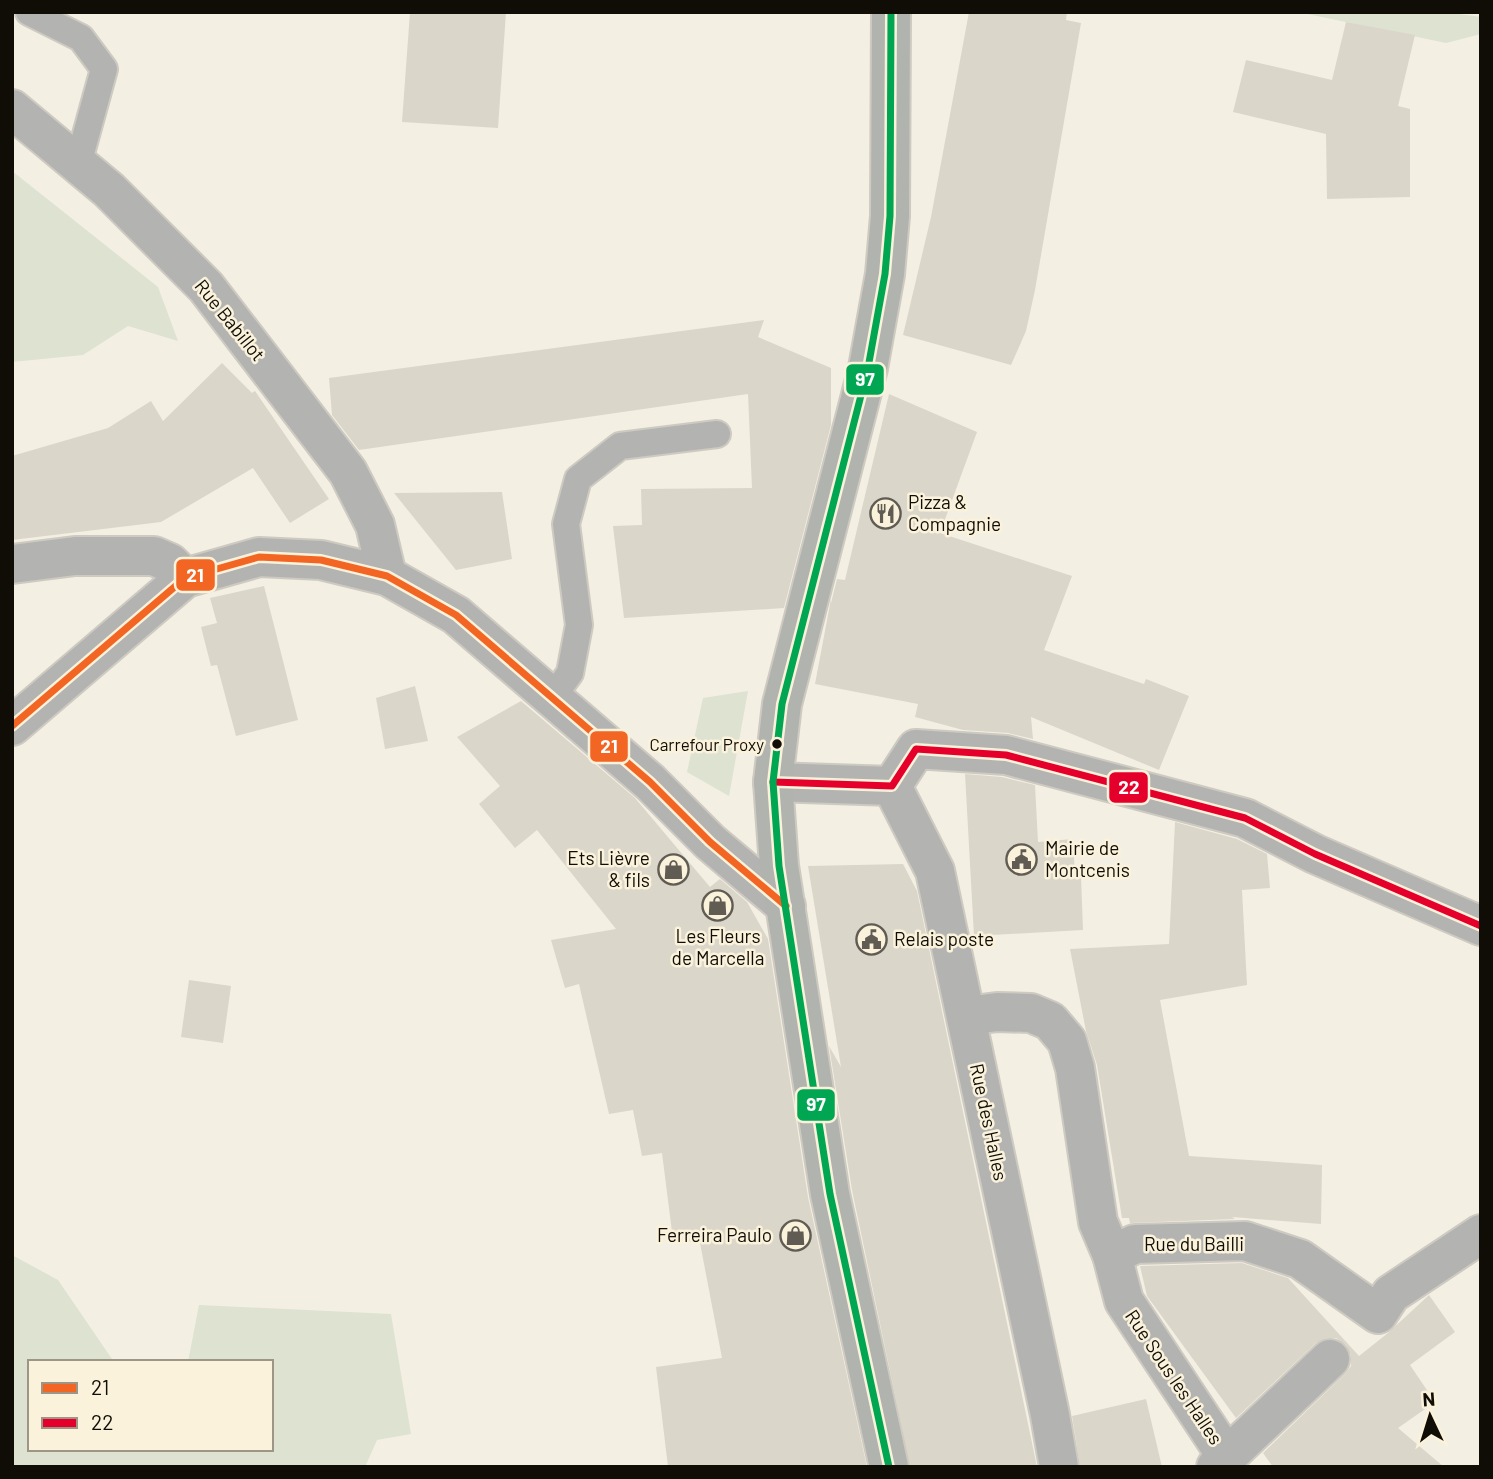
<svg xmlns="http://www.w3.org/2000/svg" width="1493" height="1479" font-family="Barlow,sans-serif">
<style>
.green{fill:#dde2d1}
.building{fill:#dbd6ca}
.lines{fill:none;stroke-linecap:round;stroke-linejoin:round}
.lane-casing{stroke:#cecac1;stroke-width:30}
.street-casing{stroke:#cecac1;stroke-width:42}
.secondary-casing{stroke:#cecac1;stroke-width:42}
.lane{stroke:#b3b4b1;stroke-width:26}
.street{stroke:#b3b4b1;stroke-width:38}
.secondary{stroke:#b1b3ae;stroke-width:38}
.bus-1-casing{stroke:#fbf2dc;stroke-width:12}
.bus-2-casing{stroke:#fbf2dc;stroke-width:12}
.bus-3-casing{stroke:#fbf2dc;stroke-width:12}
.bus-1{stroke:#f26522;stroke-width:7}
.bus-2{stroke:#e4002b;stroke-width:7}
.bus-3{stroke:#00a651;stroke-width:7}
.bus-dot{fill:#100d06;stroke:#fbf2dc;stroke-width:2.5}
.labels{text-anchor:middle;stroke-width:5;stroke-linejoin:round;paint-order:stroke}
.bus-label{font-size:17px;fill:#100d06;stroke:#fbf2dc;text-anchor:end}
.street-label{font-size:19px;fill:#100d06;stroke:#fbf2dc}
.poi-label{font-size:19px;fill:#100d06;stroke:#fbf2dc;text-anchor:start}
.line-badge{stroke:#fbf2dc;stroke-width:2.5}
.badge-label{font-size:19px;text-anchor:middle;font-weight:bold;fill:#fff}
</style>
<rect width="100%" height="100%" fill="#f4efe3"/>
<!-- green -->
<g class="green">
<path d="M1298 12H1444L1481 17V34L1446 43Z"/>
<path d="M12 171 158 287 178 341 128 326 83 355 12 362Z"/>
<path d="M748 691 729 796 687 772 703 698Z"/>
<path d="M12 1255 58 1280 114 1362H30V1449H271V1362H188L199 1305 391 1314 411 1434 377 1440 365 1467H12Z"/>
</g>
<!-- building -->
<g class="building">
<path d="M410 12H506L498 128 402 122Z"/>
<path d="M969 12H1067L1066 20 1081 23 1035 290 1026 331 1011 365 903 335 931 217Z"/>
<path d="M1346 22 1415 35 1398 106 1410 109V197L1327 199 1326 134 1233 112 1246 60 1332 80Z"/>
<path d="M764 320 758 337 831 368V425L784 608 624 618 613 526 642 525 641 489 752 488 748 394 359 450 332 415 329 378Z"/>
<path d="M222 363 252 393 255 391 329 499 290 523 253 468 161 522 12 540V456L108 428 151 401 163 421Z"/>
<path d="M889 394 977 432 940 533 1072 576 1044 650 1144 684 1146 679 1189 696 1159 770 1031 717 1033 739 1008 733 963 730 915 717 918 704 815 684 831 599V603L837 579 845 580Z"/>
<path d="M502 492 512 559 456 570 394 493Z"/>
<path d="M264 586 298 720 236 736 217 665 211 666 201 627 217 623 210 598Z"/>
<path d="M415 686 428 741 385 749 376 698Z"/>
<path d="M521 701 635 798 710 887 720 879 747 902 768 939 808 1197 867 1467H668L656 1367 722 1358 700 1243 684 1241 682 1233 672 1232 662 1153 642 1156 633 1110 609 1114 579 984 565 988 551 940 616 929 537 830 515 848 479 804 500 786 457 737Z"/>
<path d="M965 774 1002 777 1035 785 1038 842 1073 839 1075 876H1081L1083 930 974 936Z"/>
<path d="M1175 822 1237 839 1267 854 1270 888 1242 890 1247 985 1160 1000 1189 1156 1322 1165 1321 1224 1232 1217 1235 1219 1130 1223 1129 1218H1122L1097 1065 1086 1031 1070 949 1169 944Z"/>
<path d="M903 864 917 891 1037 1467H910L852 1190 829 1046 841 1067 808 866Z"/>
<path d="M189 980 231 986 223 1043 181 1037Z"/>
<path d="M1242 1263 1288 1278 1359 1356 1388 1333 1429 1295 1455 1332 1410 1365 1435 1402 1398 1428 1444 1467H1273L1263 1453 1345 1374 1351 1366V1355L1346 1345 1336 1338H1326L1316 1343 1236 1418 1147 1296 1140 1266Z"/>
<path d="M1146 1399 1162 1467H1080L1072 1416Z"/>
</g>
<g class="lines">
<defs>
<g id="lane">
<path d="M29 12 81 38 104 69 78 164"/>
<path d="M552 698 570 673 579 625 566 524 578 479 620 446 717 434"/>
</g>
<g id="street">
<path d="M12 109 109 190 206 287 348 472 375 525 387 576"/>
<path d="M12 564 75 556H154L170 563 185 578"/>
<path d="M12 726 185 578 259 557 321 560 387 576 456 615 650 782 710 842 786 906"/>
<path d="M773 782 892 786 916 749 1006 755 1245 818 1315 854 1481 926"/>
<path d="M892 786 935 871 1050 1415 1059 1467"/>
<path d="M967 1016 997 1012 1031 1013 1050 1021 1067 1041 1075 1068 1098 1222 1112 1255 1124 1301 1227 1457"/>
<path d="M1112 1255 1135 1244 1245 1241 1300 1259 1378 1314 1391 1294 1481 1234"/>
<path d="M1216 1467 1330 1359"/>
</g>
<path id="secondary" d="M889 1467 830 1194 779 866 773 782 782 704 868 368 885 274 890 216 891 12"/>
</defs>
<!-- lane casing -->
<use href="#lane" class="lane-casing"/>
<!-- street casing -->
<use href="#street" class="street-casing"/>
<!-- secondary casing -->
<use href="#secondary" class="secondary-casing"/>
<!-- lane -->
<use href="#lane" class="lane"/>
<!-- street -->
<use href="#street" class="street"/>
<!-- secondary -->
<use href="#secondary" class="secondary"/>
<defs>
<path id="bus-1" d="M12 726 185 578 259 557 321 560 387 576 456 615 650 782 710 842 786 906"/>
<path id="bus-2" d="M773 782 892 786 916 749 1006 755 1245 818 1315 854 1481 926"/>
<path id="bus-3" d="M889 1467 830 1194 779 866 773 782 782 704 868 368 885 274 890 216 891 12"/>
</defs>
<!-- bus-1 casing -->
<use href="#bus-1" class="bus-1-casing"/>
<!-- bus-2 casing -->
<use href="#bus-2" class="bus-2-casing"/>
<!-- bus-3 casing -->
<use href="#bus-3" class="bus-3-casing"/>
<!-- bus-1 -->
<use href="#bus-1" class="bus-1"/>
<!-- bus-2 -->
<use href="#bus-2" class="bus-2"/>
<!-- bus-3 -->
<use href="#bus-3" class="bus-3"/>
</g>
<!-- icons -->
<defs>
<symbol id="restaurant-ring" viewBox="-11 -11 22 22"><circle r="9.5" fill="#fbf2dc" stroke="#605c53" stroke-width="1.5"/><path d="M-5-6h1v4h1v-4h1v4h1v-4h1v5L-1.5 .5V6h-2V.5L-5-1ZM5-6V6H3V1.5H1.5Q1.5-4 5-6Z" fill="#605c53"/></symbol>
<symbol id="civic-ring" viewBox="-11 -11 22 22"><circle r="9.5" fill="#fbf2dc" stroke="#605c53" stroke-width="1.5"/><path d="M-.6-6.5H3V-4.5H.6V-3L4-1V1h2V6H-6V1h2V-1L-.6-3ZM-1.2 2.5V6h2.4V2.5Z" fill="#605c53"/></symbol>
<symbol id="shop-ring" viewBox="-11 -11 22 22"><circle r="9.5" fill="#fbf2dc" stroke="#605c53" stroke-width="1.5"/><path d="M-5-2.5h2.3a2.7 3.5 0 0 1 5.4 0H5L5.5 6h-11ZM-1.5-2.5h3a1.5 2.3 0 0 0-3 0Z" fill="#605c53"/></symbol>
</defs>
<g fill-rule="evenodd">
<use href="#restaurant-ring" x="868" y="496" width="35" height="35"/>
<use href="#civic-ring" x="1004" y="842" width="35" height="35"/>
<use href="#shop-ring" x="656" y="852" width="35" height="35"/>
<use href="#shop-ring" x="700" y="888" width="35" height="35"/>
<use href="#civic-ring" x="854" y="922" width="35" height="35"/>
<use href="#shop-ring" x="778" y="1218" width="35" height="35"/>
</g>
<!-- markers -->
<circle class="bus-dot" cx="777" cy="744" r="6"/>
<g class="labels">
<!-- bus labels -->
<g class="bus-label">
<text x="764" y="751">Carrefour Proxy</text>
</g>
<!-- street labels -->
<g class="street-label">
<text transform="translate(230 320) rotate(51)" y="7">Rue Babillot</text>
<text transform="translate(989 1122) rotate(78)" y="7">Rue des Halles</text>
<text x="1194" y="1251">Rue du Bailli</text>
<text transform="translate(1174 1377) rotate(56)" y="7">Rue Sous les Halles</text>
</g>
<!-- poi labels -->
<g class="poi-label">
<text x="908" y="509">Pizza &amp;<tspan x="908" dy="22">Compagnie</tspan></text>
<text x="1045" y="855">Mairie de<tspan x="1045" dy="22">Montcenis</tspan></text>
<text x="650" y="865" text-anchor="end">Ets Lièvre<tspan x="650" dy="22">&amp; fils</tspan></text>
<text x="718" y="943" text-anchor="middle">Les Fleurs<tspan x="718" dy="22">de Marcella</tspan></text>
<text x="894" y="946">Relais poste</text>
<text x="772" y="1242" text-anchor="end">Ferreira Paulo</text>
</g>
</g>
<g class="line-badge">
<rect x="845" y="363" width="40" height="33" rx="7" fill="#00a651"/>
<rect x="175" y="558" width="41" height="34" rx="7" fill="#f26522"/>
<rect x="589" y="730" width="40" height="33" rx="7" fill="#f26522"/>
<rect x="1108" y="771" width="41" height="33" rx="7" fill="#e4002b"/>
<rect x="796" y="1088" width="40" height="34" rx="7" fill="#00a651"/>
</g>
<g class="badge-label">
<text x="865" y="386">97</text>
<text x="195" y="582">21</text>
<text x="609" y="753">21</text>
<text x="1129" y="794">22</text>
<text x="816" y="1111">97</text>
</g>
<!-- border -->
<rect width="1493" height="1479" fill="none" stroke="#100d06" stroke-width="28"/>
<!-- legend -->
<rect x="28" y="1360" width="245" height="91" fill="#fbf2dc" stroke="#9d9686" stroke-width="2"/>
<rect x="42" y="1383" width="35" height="10" fill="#f26522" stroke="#9d9686" stroke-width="2"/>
<text x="91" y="1395" font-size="21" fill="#100d06">21</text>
<rect x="42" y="1418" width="35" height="10" fill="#e4002b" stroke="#9d9686" stroke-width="2"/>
<text x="91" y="1430" font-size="21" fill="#100d06">22</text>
<!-- north arrow -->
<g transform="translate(1430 1416) rotate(356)" stroke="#fbf2dc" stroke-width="5" paint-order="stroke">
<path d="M0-5L12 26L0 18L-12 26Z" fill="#100d06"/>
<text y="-10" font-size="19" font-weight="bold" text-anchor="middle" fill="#100d06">N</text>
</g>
</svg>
